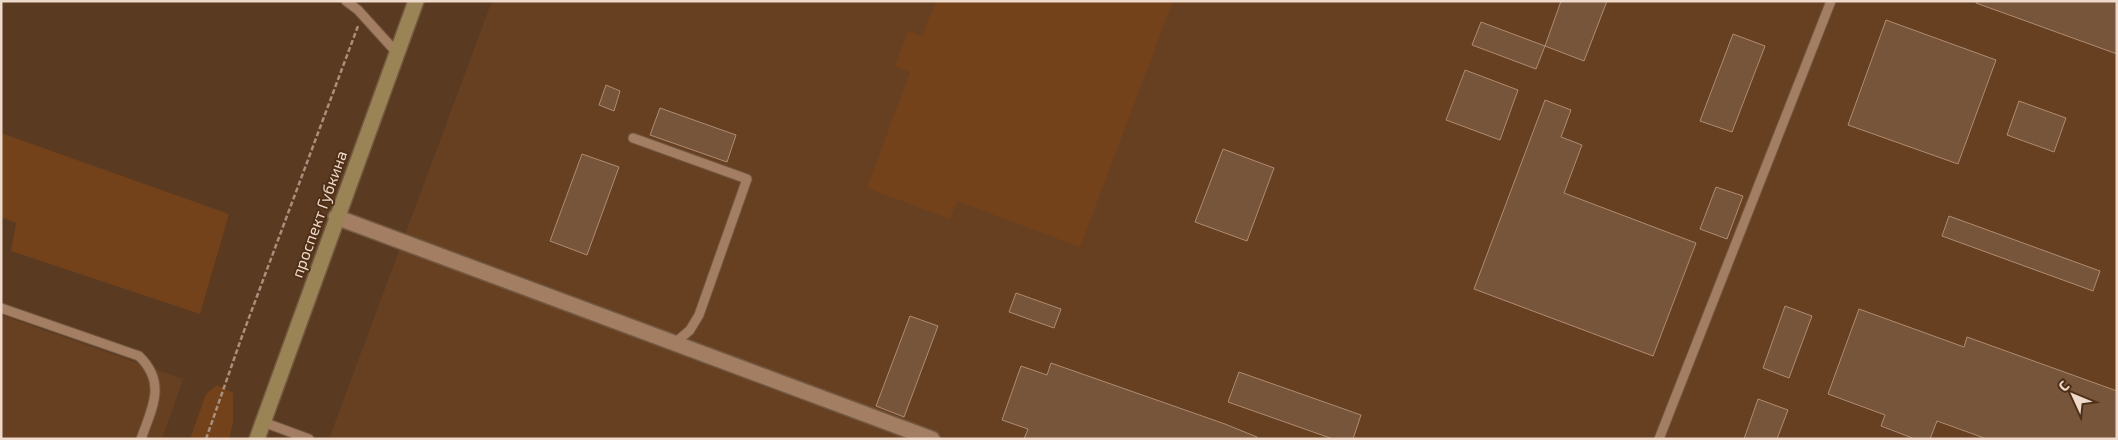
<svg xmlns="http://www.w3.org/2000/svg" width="2118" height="440" font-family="'Exo 2',sans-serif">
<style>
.built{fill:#674022}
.green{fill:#73421a}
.building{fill:#77553b;stroke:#b08b70}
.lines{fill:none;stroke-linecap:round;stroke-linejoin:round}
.lane-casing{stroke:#735841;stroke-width:11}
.street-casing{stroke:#735841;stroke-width:18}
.secondary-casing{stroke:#735841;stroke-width:18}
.path{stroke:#a98f7c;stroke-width:2.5;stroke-dasharray:5 2.5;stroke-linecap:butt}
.lane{stroke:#a37e63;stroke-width:9}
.street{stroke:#a37e63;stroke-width:15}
.secondary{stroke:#9a8456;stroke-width:15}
.labels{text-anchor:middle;stroke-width:4;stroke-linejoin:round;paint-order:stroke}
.street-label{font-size:16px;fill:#eed9cb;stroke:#4f3016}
</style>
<rect width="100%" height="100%" fill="#5a3a21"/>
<!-- built -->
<g class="built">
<path d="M492 1H2117V439H329Z"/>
<path d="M1 315 183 379 162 439H1Z"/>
</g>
<!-- green -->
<g class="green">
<path d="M936 1H1173L1080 247 957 201 950 219 867 188 910 72 895 66 908 31 922 36Z"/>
<path d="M1 133 229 214 200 314 11 251 16 223 1 217Z"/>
<path d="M217 385 233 393V423L229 439H190L206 394Z"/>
</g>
<!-- building -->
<g class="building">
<path d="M1561 1H1607L1584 61 1545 46Z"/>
<path d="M1976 1H2117V54L1976 3Z"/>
<path d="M1886 20 1996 60 1958 164 1848 125Z"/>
<path d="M1481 22 1545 46 1536 69 1472 45Z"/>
<path d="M1733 34 1765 46 1732 132 1700 121Z"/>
<path d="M1465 70 1518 90 1500 140 1446 120Z"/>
<path d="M606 85 620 91 614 111 599 105Z"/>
<path d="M1545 100 1571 110 1561 137 1582 145 1564 193 1696 243 1653 356 1474 289Z"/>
<path d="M2019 101 2066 118 2054 152 2007 135Z"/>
<path d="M660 108 736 135 727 162 650 135Z"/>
<path d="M1223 149 1274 168 1247 241 1195 222Z"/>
<path d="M582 154 619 167 587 255 550 241Z"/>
<path d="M1716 187 1743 196 1727 239 1700 229Z"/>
<path d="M1949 216 2100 271 2093 291 1942 236Z"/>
<path d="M1016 293 1061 309 1054 328 1009 312Z"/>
<path d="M1785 306 1812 316 1789 378 1763 368Z"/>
<path d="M1859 309 1964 347 1967 337 2117 391V439H1987L1937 421 1930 439H1915L1881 426 1885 415 1828 394Z"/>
<path d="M910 316 938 326 904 417 876 406Z"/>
<path d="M1051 363 1225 424 1257 437V439H1024L1028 429 1002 420 1021 366 1047 375Z"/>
<path d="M1239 372 1361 415 1353 439H1333L1228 402Z"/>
<path d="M1758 399 1788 410 1777 439H1744Z"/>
</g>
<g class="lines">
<defs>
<g id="lane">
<path d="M346 1 358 10 397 53"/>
<path d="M633 138 747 179 699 315 690 330 675 343"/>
<path d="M1 308 139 356C167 383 152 408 141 439"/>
<path d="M263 422 309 439"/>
<path d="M1659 439 1831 1"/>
</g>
<path id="street" d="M336 217 932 439"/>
<path id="secondary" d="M257 439 416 1"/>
</defs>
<!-- lane casing -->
<use href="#lane" class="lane-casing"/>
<!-- street casing -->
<use href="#street" class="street-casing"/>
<!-- secondary casing -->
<use href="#secondary" class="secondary-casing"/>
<!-- path -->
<path class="path" d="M206 439 241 339 358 26"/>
<!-- lane -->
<use href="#lane" class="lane"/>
<!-- street -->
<use href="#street" class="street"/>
<!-- secondary -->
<use href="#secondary" class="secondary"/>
</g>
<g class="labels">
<!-- street labels -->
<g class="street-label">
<text transform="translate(319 214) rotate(-70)" y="6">проспект Губкина</text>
</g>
</g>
<!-- border -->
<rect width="2118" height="440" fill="none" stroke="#eed9cb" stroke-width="5"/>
<!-- north arrow -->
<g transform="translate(2073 395) rotate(314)" stroke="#4f3016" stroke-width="4" paint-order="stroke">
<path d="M0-4L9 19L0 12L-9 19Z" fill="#eed9cb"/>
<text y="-8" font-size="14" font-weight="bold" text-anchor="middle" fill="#eed9cb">С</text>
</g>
</svg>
